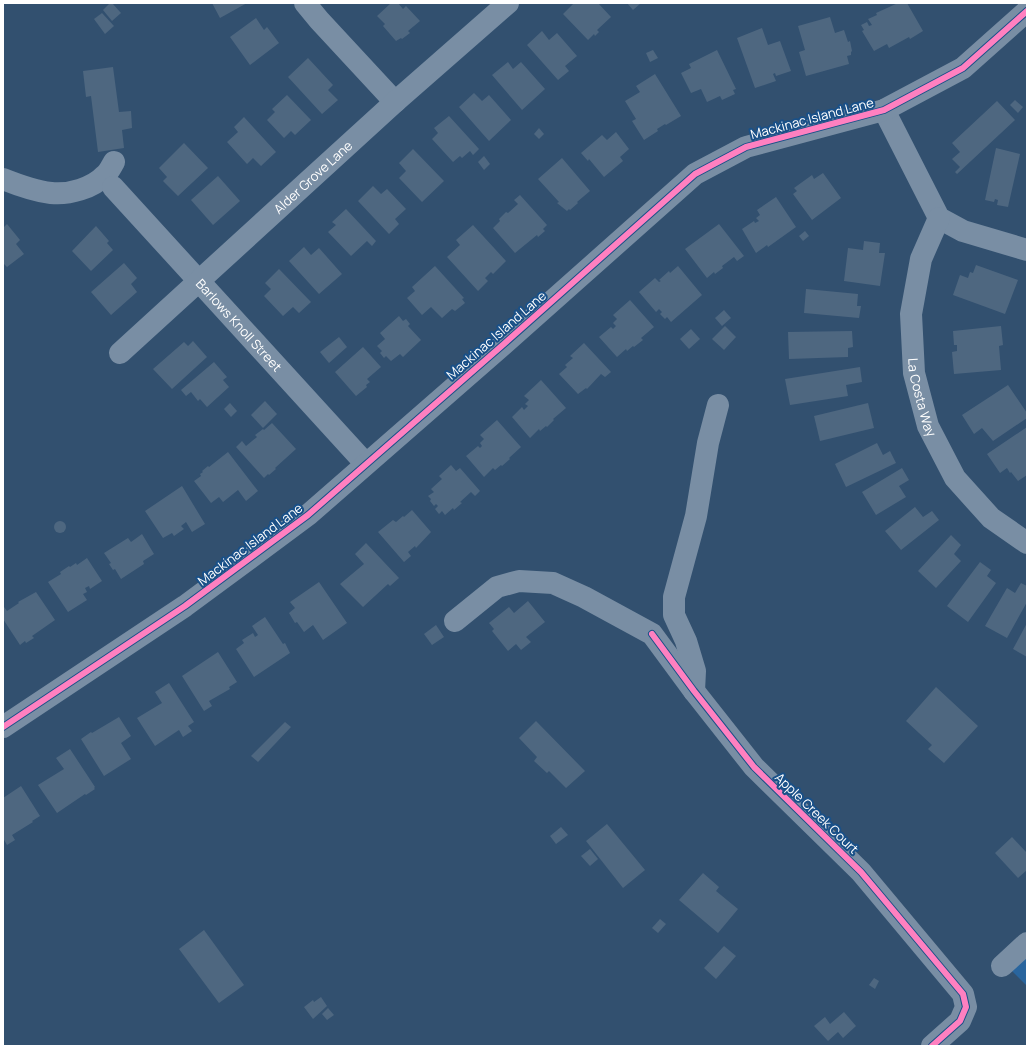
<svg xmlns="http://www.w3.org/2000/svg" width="1030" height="1049" font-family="Manrope,sans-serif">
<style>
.green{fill:#29659e}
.building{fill:#4e6780}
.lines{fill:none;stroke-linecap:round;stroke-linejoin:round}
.minor{stroke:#798ea4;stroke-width:22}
.cycleway-casing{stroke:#195088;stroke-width:8}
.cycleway{stroke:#ff80c0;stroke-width:6}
.labels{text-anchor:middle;stroke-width:4;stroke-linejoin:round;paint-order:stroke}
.street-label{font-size:13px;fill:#fff;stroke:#195088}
</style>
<rect width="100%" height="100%" fill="#32506f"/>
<!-- green -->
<path class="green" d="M1027 953V986L1011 970Z"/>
<!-- building -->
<g class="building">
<path d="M110 3H112L121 13 112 21 103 10Z"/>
<path d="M212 3H247L220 18Z"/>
<path d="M391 3H398L403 9 406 6 420 21 408 31 410 33 402 39 401 38 396 41 383 26 385 24 377 16Z"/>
<path d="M574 3H598L611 17 597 30 599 32 595 36 594 34 588 40 563 14Z"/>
<path d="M627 3H641L633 10Z"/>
<path d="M898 3H907L923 31 910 39 909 37 889 48 887 44 874 51 862 31 864 30 861 25 867 22 869 26 872 25 868 19 877 15 876 13Z"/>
<path d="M102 13 114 26 105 34 94 19Z"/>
<path d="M830 17 835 33 844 30 848 42 850 41 852 51 851 52V55L847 56 849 64 806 76 799 52 805 50 798 26Z"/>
<path d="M256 18 264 30 267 27 279 43 250 65 230 37Z"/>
<path d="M762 28 768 45 780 41 791 71 776 76 775 73 773 74 776 81 755 88 737 38Z"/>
<path d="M542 31 549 40 557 33 577 56 565 66 569 71 558 80 527 45Z"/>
<path d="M653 50 658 58 650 62 646 53Z"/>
<path d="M717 50 736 89 733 90 735 94 722 100 720 96 707 102 701 89 691 93 681 73 691 68 689 64Z"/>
<path d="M308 58 333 85 328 90 338 100 322 114 288 77Z"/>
<path d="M508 62 513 69 521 62 545 89 522 110 492 75Z"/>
<path d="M113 67 119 112 131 111 132 128 122 130 124 148 98 152 91 96 86 97 83 71Z"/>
<path d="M655 74 681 116 666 125 665 124 657 129 658 131 644 140 632 121 636 119 625 101 640 92 636 86Z"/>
<path d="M474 93 482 101 489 95 511 120 489 141 459 107Z"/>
<path d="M287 95 311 120 295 135 291 131 284 138 267 120 275 112 272 109Z"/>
<path d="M1015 100 1023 107 1018 113 1010 105Z"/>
<path d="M997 101 1015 120 957 174 955 172 960 167 952 159 960 152 952 143Z"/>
<path d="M449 116 479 149 473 155 470 151 462 158 460 156 453 162 432 139 438 133 434 128Z"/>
<path d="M244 117 276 152 261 166 253 158 247 164 227 142 238 132 234 127Z"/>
<path d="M539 128 544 134 539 139 534 134Z"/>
<path d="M616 132 629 149 620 157 623 161 604 177 589 159 588 161 581 153 602 135 607 140Z"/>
<path d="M184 143 208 168 178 196 163 181 167 177 159 168Z"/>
<path d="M996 148 1020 154 1008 207 997 205 998 200 995 199 994 202 985 200Z"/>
<path d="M413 149 444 181 422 202 399 178 406 171 399 163Z"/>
<path d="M484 156 490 164 484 170 478 162Z"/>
<path d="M562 158 590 191 577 202 578 203 570 210 569 209 567 211 557 203 559 202 538 179Z"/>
<path d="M823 173 841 198 812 220 793 194 797 191 794 188 812 175 814 179Z"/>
<path d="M218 176 240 201 213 225 191 200Z"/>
<path d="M373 186 381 194 387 189 406 209 395 219 399 224 389 234 358 201Z"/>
<path d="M520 195 547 225 543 229 545 231 538 237 537 235 515 253 493 228 500 221 499 219 506 212 508 213 518 204 514 200Z"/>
<path d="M776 197 796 227 768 247 767 245 756 253 742 229 754 221 755 223 759 221 756 218 760 215 757 210Z"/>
<path d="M346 209 376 241 372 246 367 241 351 256 328 232 336 225 332 222Z"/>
<path d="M7 224 20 240 16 244 24 254 7 267 3 263V228Z"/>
<path d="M719 224 744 256 737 261 734 257 722 266 723 268 715 274 714 272 707 278 685 249Z"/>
<path d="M473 225 506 261 493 274 491 272 485 278 488 281 478 291 447 257 460 245 456 240Z"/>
<path d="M96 226 109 241 107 243 113 250 91 271 72 251Z"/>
<path d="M805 231 809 236 803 241 799 236Z"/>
<path d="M864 241 880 243 879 253H885L880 286 844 281 848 248 863 250Z"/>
<path d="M304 247 311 255 319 248 342 274 319 294 289 261Z"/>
<path d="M124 263 137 278 131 284 137 292 111 315 91 292Z"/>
<path d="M976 265 1018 280 1005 314 953 295 960 275 968 278 970 272 973 273Z"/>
<path d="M435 266 464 298 462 299 465 303 455 311 452 309 442 318 431 307 422 315 407 298 415 291 412 287Z"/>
<path d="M678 266 702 295 671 322 667 317 665 319 660 314 662 312 659 309 656 312 639 292 655 278 659 282 661 281 659 280 669 271 670 273Z"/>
<path d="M279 269 311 302 299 313 293 307 283 316 264 296 271 289 265 283Z"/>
<path d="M806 289 858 294 857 306H861L859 318 804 313Z"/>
<path d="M630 300 654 327 641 338 643 340 634 347 633 346 627 351 626 349 617 357 599 337 611 327 613 329 616 326 613 323 617 319 613 315Z"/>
<path d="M724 310 731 318 722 326 715 318Z"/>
<path d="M399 316 403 321 406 319 410 324 408 326 421 340 403 357 400 354 391 361 386 356 384 358 380 353 382 351 377 346 385 339 380 333Z"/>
<path d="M725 326 736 337 724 350 712 339Z"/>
<path d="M1001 326 1003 345 999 346 1001 370 954 374 952 352 957 351V345H954L953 331Z"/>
<path d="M691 329 700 339 689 349 680 339Z"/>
<path d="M852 331 853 347 848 348V357L789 359 788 332Z"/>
<path d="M339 337 347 347 329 363 320 352Z"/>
<path d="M193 341 207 357 172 389 153 369 184 342 188 346Z"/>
<path d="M584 343 611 372 605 377 601 374 587 389 586 388 578 394 559 374 567 367 565 365 573 358 570 356Z"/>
<path d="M363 347 381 367 367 379 370 382 366 385 367 387 356 396 335 372Z"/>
<path d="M214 362 227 377 223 380 229 387 207 407 200 399 198 401 191 392 186 396 181 390Z"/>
<path d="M860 367 862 382 846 385 848 396 790 405 785 379Z"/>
<path d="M541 380 566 408 553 419 554 420 547 427 546 426 540 431 539 429 530 438 512 417 522 407 524 410 528 406 525 404 529 400 524 396Z"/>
<path d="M1008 385 1027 413V418L993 441 982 428 974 434 962 415Z"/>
<path d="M265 401 277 414 263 428 251 415Z"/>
<path d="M230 403 237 411 231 417 224 409Z"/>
<path d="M868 403 874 428 820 441 814 416Z"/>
<path d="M497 420 521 447 509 458 510 459 502 466 501 465 495 470 493 468 484 477 466 456 478 446 480 448 482 446 480 443 484 439 480 435Z"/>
<path d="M272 423 296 449 275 468 276 469 269 475 268 474 264 478 236 447 242 441 246 446 257 437 255 435 263 429 264 430Z"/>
<path d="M1027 427V475L1018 481 1011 472 1010 473 1007 468 1000 473 987 454Z"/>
<path d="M877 443 883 455 890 451 896 463 846 487 835 464Z"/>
<path d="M228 452 258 491 246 501 238 490 223 502 219 497 211 503 194 481 201 476 200 474 203 472 202 471 208 466 209 467Z"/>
<path d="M451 465 456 471 460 468 480 491 475 496 471 492 460 502 462 503 454 510 453 508 445 515 442 511 439 514 435 509 438 506 436 504 434 506 430 501 431 499 428 496 434 492 431 489 442 479 439 476Z"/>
<path d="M902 468 909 480 899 486 906 497 876 515 862 492Z"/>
<path d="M182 486 205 524 192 532 186 522 181 526 184 529 174 536 172 533 163 538 145 511Z"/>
<path d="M915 507 923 517 932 511 939 520 901 550 885 531Z"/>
<path d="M412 510 431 532 416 548 415 546 408 552 411 556 404 562 378 532 393 520 396 522 403 516 404 517Z"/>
<circle cx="60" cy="527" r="6"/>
<path d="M142 534 154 554 143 561 144 564 121 579 115 569 113 570 109 564 111 563 104 553 128 538 131 542Z"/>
<path d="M951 535 961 545 954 554 961 561 936 588 918 571Z"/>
<path d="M366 543 399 578 390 586 388 584 363 607 340 584 364 564 355 554Z"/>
<path d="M87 558 102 581 90 589 89 586 85 588 87 592 83 594 87 600 68 612 48 582 61 574 60 572 69 566 70 567 76 563 77 565Z"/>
<path d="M980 562 991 570 987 576 996 583 968 622 947 606Z"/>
<path d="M319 582 347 623 323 640 313 625 304 632 297 622 295 623 289 613 295 608 290 602Z"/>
<path d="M1021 583 1027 586V602L1007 638 985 626 1007 588 1015 593Z"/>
<path d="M36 592 55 620 32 636 34 638 26 643 25 641 20 645 3 619V607H4L7 611 19 603 18 602Z"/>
<path d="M528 601 545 622 526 637 531 642 521 650 516 644 508 651 492 631 494 629 489 623 509 607 514 613Z"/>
<path d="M265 617 283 644 285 643 290 653 254 677 236 649 244 643 242 640 253 633 255 637 258 635 252 626Z"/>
<path d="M1027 623V657L1013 649Z"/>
<path d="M436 625 444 637 432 645 424 634Z"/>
<path d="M218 652 237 682 229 687 230 689 209 701 212 706 204 711 182 676Z"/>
<path d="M169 683 194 722 188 726 192 731 183 737 179 730 155 746 137 718 162 703 155 692Z"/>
<path d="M936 687 978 726 944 763 928 749 932 745 906 721Z"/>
<path d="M119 717 131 736 121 743 131 759 104 776 81 739 91 732 92 733Z"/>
<path d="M536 721 585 771 566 788 549 771 547 773 534 761 537 757 519 738Z"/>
<path d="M285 722 291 727 258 762 251 756Z"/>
<path d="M70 749 95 787 94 788 95 789 86 795 85 794 57 813 38 785 64 769 56 758Z"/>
<path d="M21 786 40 816 32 821 33 822 12 835 15 840 7 845 3 838V798Z"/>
<path d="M607 824 645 870 623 888 586 841Z"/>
<path d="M561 827 568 835 556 844 550 836Z"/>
<path d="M1012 837 1027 853V870L1018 878 995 853Z"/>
<path d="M590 849 598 859 590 866 581 856Z"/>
<path d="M703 873 719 887 716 891 738 909 718 933 679 900Z"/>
<path d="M660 919 666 924 658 933 652 928Z"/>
<path d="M204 930 244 985 219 1003 179 949Z"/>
<path d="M724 946 736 956 716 979 704 968Z"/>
<path d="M874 978 879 981 875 989 869 985Z"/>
<path d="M321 997 327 1006 313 1019 304 1007 313 1000 314 1002Z"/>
<path d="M328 1008 334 1015 327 1020 322 1014Z"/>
<path d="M844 1012 856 1026 843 1038 838 1032 828 1041 814 1026 825 1017 830 1024Z"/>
</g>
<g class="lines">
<!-- minor -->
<g class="minor">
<path d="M305 3 319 20 395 102"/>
<path d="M884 110 939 218 963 231 1027 250"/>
<path d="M3 179C18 185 34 191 51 193 69 195 93 188 105 175 109 172 111 167 114 162"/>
<path id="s1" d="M113 187 365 463"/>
<path id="s2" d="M939 218 921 259 911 314 914 373 928 426 955 478 991 518 1027 543"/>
<path id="s3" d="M120 353 395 102 508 3"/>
<path d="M455 621 497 587 519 581 553 583 584 597 652 634 694 691 754 767 861 872 963 994 966 1007 960 1021 932 1046"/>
<path d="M694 691 695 671 686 641 674 615V597L696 516 708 443 718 405"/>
<path d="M3 727 185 606 308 515 505 343 695 174 746 147 884 110 963 68 1027 11"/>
<path d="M1002 966 1027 943"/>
</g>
<defs>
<g id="cycleway">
<path d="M652 634 694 691 754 767 861 872 963 994 966 1007 960 1021 932 1046"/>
<path d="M3 727 185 606 308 515 505 343 695 174 746 147 884 110 963 68 1027 11"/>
</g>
</defs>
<!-- cycleway casing -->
<use href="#cycleway" class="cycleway-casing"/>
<!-- cycleway -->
<use href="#cycleway" class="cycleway"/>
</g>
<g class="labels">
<!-- street labels -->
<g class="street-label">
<text transform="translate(812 118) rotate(-15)" y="5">Mackinac Island Lane</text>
<text dy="5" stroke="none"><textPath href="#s3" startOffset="261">Alder Grove Lane</textPath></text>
<text dy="5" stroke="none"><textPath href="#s1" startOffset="187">Barlows Knoll Street</textPath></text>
<text transform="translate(496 335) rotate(-41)" y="5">Mackinac Island Lane</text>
<text dy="5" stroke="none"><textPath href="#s2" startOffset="185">La Costa Way</textPath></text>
<text transform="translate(250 544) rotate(-37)" y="5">Mackinac Island Lane</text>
<text transform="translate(817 813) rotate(44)" y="5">Apple Creek Court</text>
</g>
</g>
<!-- border -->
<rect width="1030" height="1049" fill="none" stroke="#ffffff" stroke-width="8"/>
</svg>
